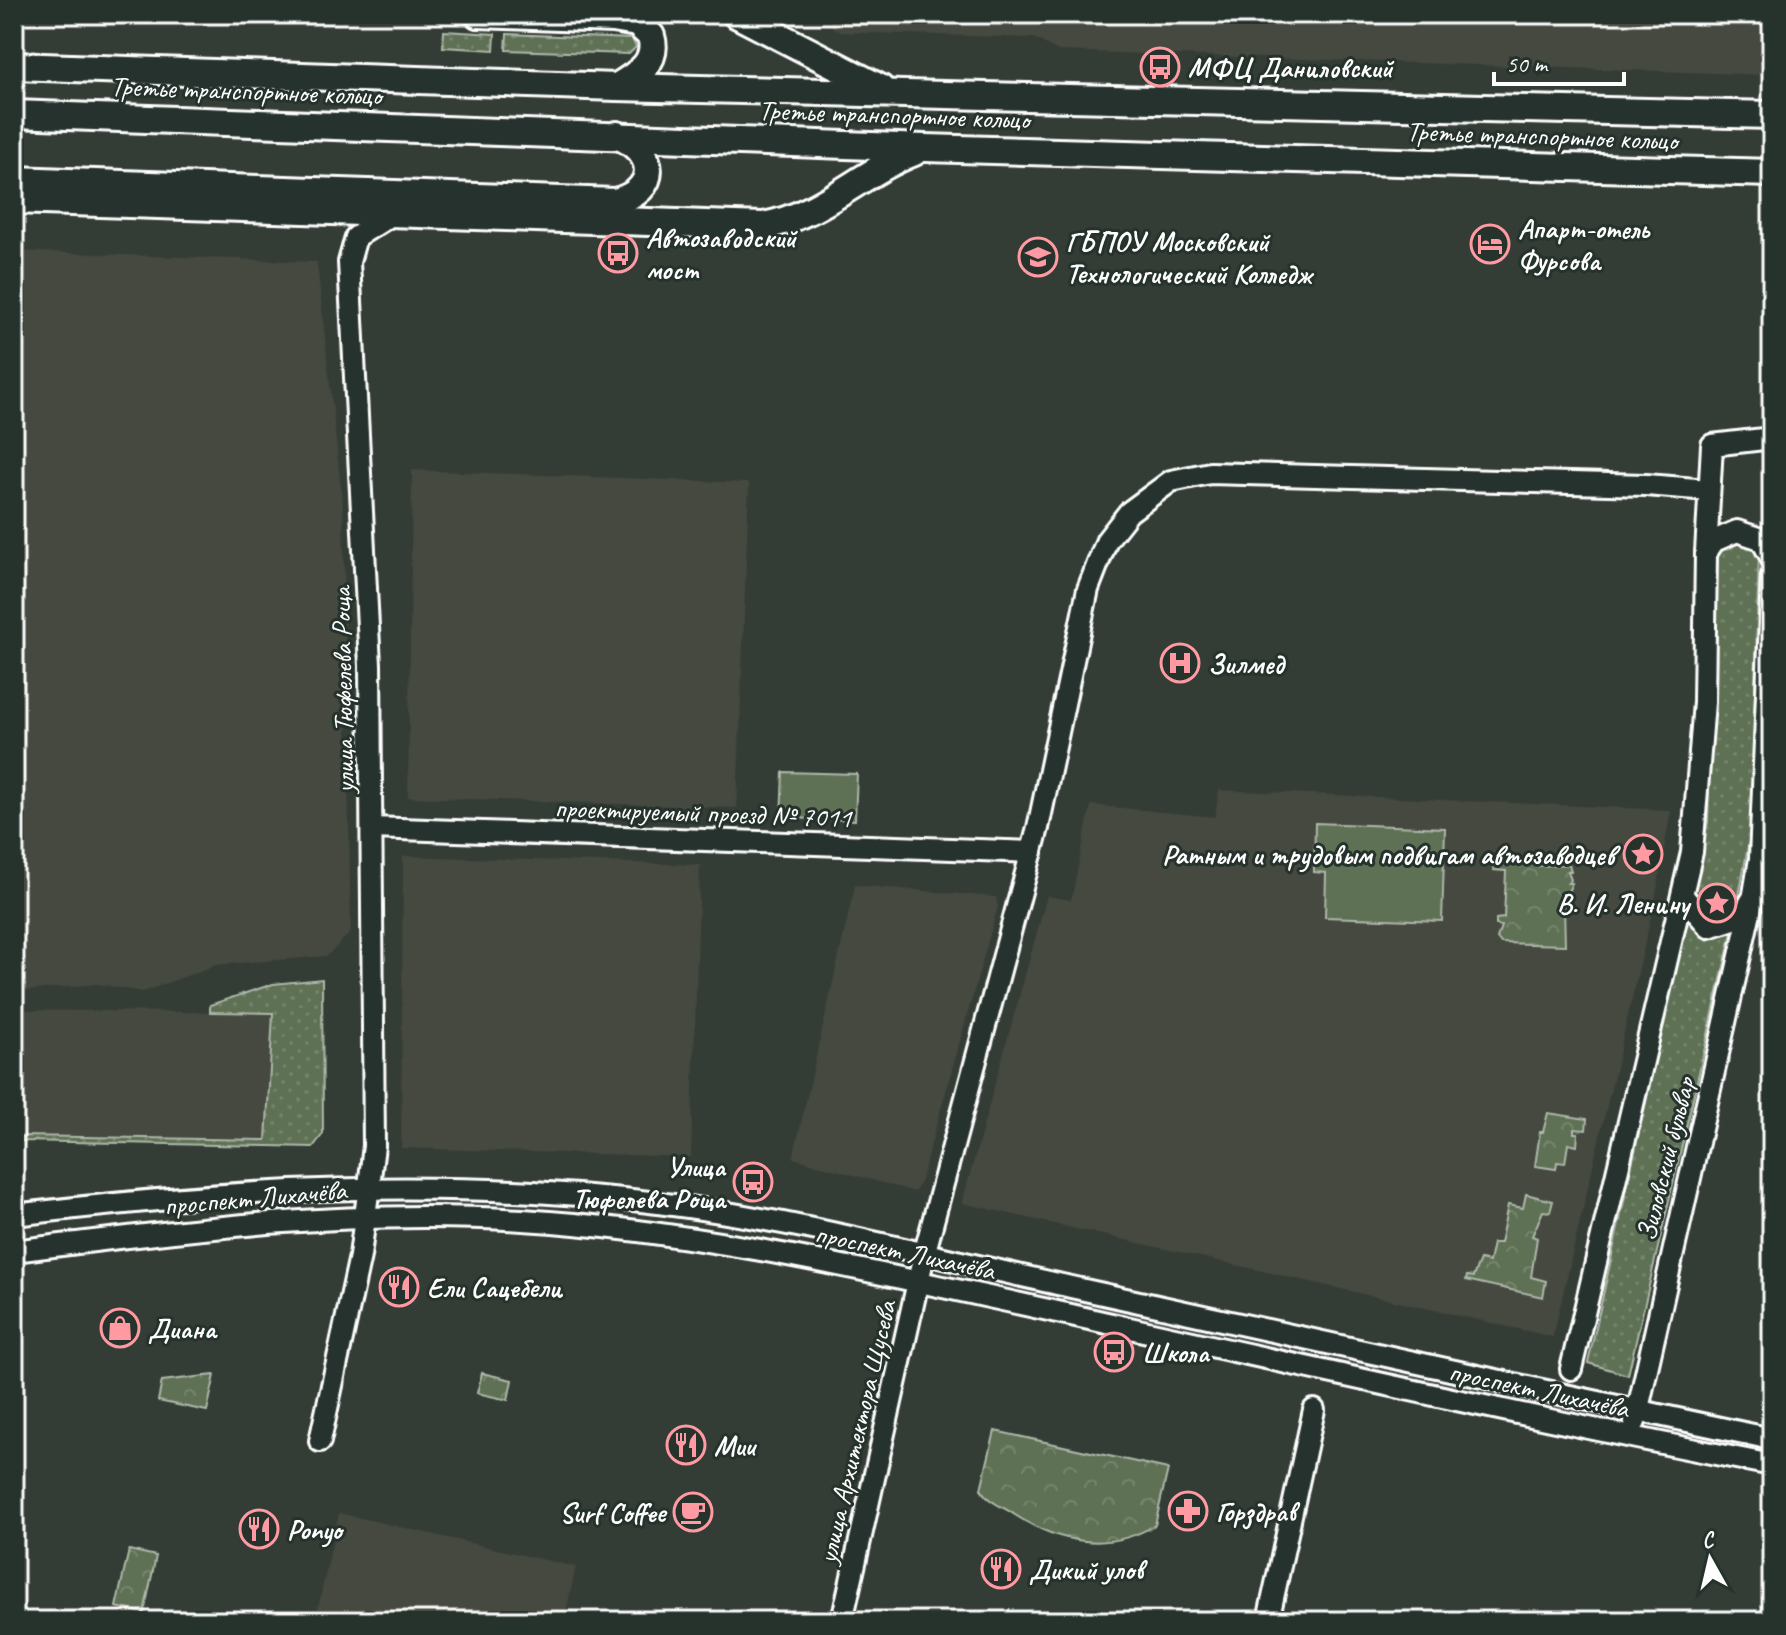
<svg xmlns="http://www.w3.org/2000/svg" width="1786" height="1635" font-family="Caveat,sans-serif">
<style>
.built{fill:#45483f}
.grass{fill:url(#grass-dots);stroke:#aeb8aa;stroke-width:2}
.forest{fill:url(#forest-crowns);stroke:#aeb8aa;stroke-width:2}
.garden{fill:#5e7154;stroke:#aeb8aa;stroke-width:2}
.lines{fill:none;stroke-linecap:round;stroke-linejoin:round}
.minor-casing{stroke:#fff;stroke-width:26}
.major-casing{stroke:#fff;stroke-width:32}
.minor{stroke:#26332d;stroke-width:20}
.major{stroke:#26332d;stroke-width:26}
.labels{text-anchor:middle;stroke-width:6;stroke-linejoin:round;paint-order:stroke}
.poi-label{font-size:28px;font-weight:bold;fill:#fff;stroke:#26332d;text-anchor:start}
.street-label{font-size:28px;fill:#fff;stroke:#26332d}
</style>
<defs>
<pattern id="grass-dots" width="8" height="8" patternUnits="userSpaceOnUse" patternTransform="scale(2)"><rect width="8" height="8" fill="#5e7154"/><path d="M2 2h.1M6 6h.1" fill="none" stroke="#76866e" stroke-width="1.8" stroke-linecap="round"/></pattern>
<pattern id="forest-crowns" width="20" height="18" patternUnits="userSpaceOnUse" patternTransform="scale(2)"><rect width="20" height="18" fill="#5e7154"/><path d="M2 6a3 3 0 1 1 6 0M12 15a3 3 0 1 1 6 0" fill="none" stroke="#76866e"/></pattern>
</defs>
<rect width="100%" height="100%" fill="#343d35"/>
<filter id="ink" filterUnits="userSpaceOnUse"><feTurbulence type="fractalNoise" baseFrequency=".0125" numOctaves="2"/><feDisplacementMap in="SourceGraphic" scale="16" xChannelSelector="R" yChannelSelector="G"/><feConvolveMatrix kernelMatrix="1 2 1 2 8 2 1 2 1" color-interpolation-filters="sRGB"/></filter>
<g filter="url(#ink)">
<!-- built -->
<g class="built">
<path d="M828 14H1772V75L1058 51 1034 38 840 32 832 27Z"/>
<path d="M14 251 317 262 343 507 351 932 327 956 216 965 143 992 97 984 14 992Z"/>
<path d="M412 470 749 483 737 808 408 797Z"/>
<path d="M1219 790 1671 810 1655 900 1553 1337 962 1203 1047 896 1071 900 1091 805 1215 817Z"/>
<path d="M403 856 700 865 691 1157 401 1148Z"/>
<path d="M855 885 996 897 998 906 921 1180 915 1192 793 1158Z"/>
<path d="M22 1010 273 1013 267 1140 22 1136Z"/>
<path d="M339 1513 576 1567 564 1621H315Z"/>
</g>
<!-- grass -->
<g class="grass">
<path d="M444 31 495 34 494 50 443 47Z"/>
<path d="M507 34 632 39 636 47 629 54 506 50Z"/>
<path d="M1725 540H1748L1759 553 1751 830 1733 928 1628 1375 1588 1363 1708 822 1715 550Z"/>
<path d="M322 979 323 1134 313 1147 21 1141 22 1136 266 1140 273 1013 210 1012V1005L273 984Z"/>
</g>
<!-- forest -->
<g class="forest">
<path d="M1494 859 1526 860V865L1531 862 1537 866 1569 864 1571 871H1568L1571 880 1568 883H1572L1567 894 1569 906H1564L1565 945 1501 943 1497 938 1501 926 1496 925V919L1504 918 1506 871 1493 870Z"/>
<path d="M1548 1113 1587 1119 1586 1130 1574 1129V1133H1578L1577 1146 1568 1144 1565 1163 1557 1162 1556 1169 1535 1166 1540 1132H1543Z"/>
<path d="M1526 1194 1553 1201 1550 1212 1543 1211 1532 1236 1537 1238 1531 1277 1546 1281 1543 1297 1466 1280 1467 1276 1473 1277 1480 1260 1489 1262 1493 1243H1500L1508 1205 1523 1208Z"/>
<path d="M482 1373 512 1380 508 1400 477 1393Z"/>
<path d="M215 1375 207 1411 158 1401 162 1381Z"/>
<path d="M995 1431 1168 1469 1155 1525C1109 1553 1058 1543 1015 1515 1003 1506 988 1503 981 1489Z"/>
<path d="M129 1550 156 1556 144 1613 116 1607Z"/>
</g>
<!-- garden -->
<g class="garden">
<path d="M783 772 857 774 855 820 781 818Z"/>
<path d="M1315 823 1445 828 1442 921 1325 917 1326 873 1314 872Z"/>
</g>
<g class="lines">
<defs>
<g id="minor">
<path d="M1706 553 1714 541 1737 531 1761 539 1772 559"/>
<path d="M372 828 1032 852"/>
<path d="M1683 896 1709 927 1743 916 1751 901"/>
<path d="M14 1215C227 1189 444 1177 658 1203 797 1220 934 1257 1071 1287 1304 1338 1538 1390 1772 1439"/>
<path d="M14 1251C184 1229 352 1209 523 1220 703 1231 877 1273 1053 1311 1292 1364 1531 1418 1772 1465"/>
<path d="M1571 1369 1692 852 1704 702 1706 553 1712 445 1772 438"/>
<path d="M1635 1422 1754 894 1760 859 1772 576"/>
<path d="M320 1441 360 1256 374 1146 370 665 349 262 356 237 393 214"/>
<path d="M842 1621 924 1255 1038 828 1088 589 1107 540 1129 512 1171 481 1210 473 1646 485 1709 490"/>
<path d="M1268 1621 1314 1410"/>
</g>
<g id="major">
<path d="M478 14 613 19 637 23 651 36C659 62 637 75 617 87"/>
<path d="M736 14 880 88"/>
<path d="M14 66 617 87 1772 115"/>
<path d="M14 114 925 148 1772 173"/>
<path d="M14 180 615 202C660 190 657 152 617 135"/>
<path d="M14 200 763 226C819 217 862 172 914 152"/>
</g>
</defs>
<!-- minor casing -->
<use href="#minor" class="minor-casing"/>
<!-- major casing -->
<use href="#major" class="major-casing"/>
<!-- minor -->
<use href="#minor" class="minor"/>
<!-- major -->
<use href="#major" class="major"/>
</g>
</g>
<!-- icons -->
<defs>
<symbol id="bus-ring" viewBox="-11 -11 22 22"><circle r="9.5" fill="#26332d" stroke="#ff9aa2" stroke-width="1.5"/><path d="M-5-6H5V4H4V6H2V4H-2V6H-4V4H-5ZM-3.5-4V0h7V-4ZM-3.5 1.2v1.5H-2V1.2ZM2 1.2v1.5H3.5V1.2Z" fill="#ff9aa2"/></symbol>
<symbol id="hotel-ring" viewBox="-11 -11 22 22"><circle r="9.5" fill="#26332d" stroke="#ff9aa2" stroke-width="1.5"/><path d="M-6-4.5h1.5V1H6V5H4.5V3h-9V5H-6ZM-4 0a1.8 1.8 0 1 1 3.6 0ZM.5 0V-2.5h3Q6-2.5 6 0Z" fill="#ff9aa2"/></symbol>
<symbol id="university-ring" viewBox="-11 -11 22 22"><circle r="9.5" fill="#26332d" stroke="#ff9aa2" stroke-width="1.5"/><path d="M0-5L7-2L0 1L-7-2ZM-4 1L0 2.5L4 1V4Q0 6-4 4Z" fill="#ff9aa2"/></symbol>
<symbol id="hospital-ring" viewBox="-11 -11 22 22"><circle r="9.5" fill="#26332d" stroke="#ff9aa2" stroke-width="1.5"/><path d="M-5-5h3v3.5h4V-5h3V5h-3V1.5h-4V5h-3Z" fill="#ff9aa2"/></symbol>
<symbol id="sight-ring" viewBox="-11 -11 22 22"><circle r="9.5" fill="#26332d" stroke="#ff9aa2" stroke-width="1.5"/><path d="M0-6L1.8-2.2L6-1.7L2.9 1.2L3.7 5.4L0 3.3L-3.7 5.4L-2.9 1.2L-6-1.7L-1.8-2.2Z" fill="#ff9aa2"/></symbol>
<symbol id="restaurant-ring" viewBox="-11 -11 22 22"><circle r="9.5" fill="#26332d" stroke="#ff9aa2" stroke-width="1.5"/><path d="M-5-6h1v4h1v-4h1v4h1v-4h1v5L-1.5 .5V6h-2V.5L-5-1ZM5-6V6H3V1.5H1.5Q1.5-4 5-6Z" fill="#ff9aa2"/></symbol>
<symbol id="shop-ring" viewBox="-11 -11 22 22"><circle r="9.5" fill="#26332d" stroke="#ff9aa2" stroke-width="1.5"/><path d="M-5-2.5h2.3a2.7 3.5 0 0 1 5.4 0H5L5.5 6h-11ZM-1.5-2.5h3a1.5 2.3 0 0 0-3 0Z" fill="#ff9aa2"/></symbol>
<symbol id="pharmacy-ring" viewBox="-11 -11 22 22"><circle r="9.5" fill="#26332d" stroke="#ff9aa2" stroke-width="1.5"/><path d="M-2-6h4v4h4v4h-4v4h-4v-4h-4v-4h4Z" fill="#ff9aa2"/></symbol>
<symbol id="cafe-ring" viewBox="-11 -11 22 22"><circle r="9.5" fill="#26332d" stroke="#ff9aa2" stroke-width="1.5"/><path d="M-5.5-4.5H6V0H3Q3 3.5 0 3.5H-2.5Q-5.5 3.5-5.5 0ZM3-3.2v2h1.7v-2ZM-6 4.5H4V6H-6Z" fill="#ff9aa2"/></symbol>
</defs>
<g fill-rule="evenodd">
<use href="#bus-ring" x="1138" y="45" width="44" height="44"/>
<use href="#hotel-ring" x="1468" y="222" width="44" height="44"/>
<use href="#bus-ring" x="596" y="231" width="44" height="44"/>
<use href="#university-ring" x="1016" y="235" width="44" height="44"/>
<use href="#hospital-ring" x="1158" y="641" width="44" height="44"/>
<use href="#sight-ring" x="1621" y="832" width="44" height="44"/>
<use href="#sight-ring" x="1695" y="881" width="44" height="44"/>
<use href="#bus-ring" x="731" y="1160" width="44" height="44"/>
<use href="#restaurant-ring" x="377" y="1265" width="44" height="44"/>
<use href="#shop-ring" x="98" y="1306" width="44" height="44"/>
<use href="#bus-ring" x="1092" y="1330" width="44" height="44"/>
<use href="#restaurant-ring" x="664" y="1423" width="44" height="44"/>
<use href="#pharmacy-ring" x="1166" y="1489" width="44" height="44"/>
<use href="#cafe-ring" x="671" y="1490" width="44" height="44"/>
<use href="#restaurant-ring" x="237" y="1507" width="44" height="44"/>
<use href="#restaurant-ring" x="979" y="1547" width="44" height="44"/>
</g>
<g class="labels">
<!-- poi labels -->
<g class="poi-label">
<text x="1188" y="77">МФЦ Даниловский</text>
<text x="1518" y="238">Апарт-отель<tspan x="1518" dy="32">Фурсова</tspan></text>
<text x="646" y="247">Автозаводский<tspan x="646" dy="32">мост</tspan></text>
<text x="1066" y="251">ГБПОУ Московский<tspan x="1066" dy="32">Технологический Колледж</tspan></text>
<text x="1208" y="673">Зилмед</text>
<text x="1615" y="864" text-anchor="end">Ратным и трудовым подвигам автозаводцев</text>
<text x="1689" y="913" text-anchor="end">В. И. Ленину</text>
<text x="725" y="1176" text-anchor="end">Улица<tspan x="725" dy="32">Тюфелева Роща</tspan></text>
<text x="427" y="1297">Ели Сацебели</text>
<text x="148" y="1338">Диана</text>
<text x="1142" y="1362">Школа</text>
<text x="714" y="1455">Muu</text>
<text x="1216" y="1521">Горздрав</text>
<text x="665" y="1522" text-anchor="end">Surf Coffee</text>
<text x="287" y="1539">Ponyo</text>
<text x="1029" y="1579">Дикий улов</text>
</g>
<!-- street labels -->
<g class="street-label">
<text transform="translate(246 90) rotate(2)" y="10">Третье транспортное кольцо</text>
<text transform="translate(894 114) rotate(2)" y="10">Третье транспортное кольцо</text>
<text transform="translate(1542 135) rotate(2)" y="10">Третье транспортное кольцо</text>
<text transform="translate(342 690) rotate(-91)" y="10">улица Тюфелева Роща</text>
<text transform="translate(703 812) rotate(2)" y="10">проектируемый проезд № 7011</text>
<text transform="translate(1665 1159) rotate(-76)" y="10">Зиловский бульвар</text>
<text transform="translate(255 1197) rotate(-5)" y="10">проспект Лихачёва</text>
<text transform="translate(905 1251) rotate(12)" y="10">проспект Лихачёва</text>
<text transform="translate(1539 1389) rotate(12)" y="10">проспект Лихачёва</text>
<text transform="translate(856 1432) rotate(-77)" y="10">улица Архитектора Щусева</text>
</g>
</g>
<!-- margin -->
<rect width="1786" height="1635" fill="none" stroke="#26332d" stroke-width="48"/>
<rect x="24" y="24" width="1738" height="1587" fill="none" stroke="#fff" stroke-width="3" filter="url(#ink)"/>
<!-- north arrow -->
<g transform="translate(1710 1559) rotate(352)" stroke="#26332d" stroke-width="6" paint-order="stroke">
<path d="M0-6L14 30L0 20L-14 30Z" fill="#ffffff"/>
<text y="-12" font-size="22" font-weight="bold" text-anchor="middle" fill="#ffffff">С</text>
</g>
<!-- scale -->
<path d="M1494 72v12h130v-12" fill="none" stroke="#ffffff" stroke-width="4"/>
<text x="1506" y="72" font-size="24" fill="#ffffff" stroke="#26332d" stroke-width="6" paint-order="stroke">50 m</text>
</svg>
